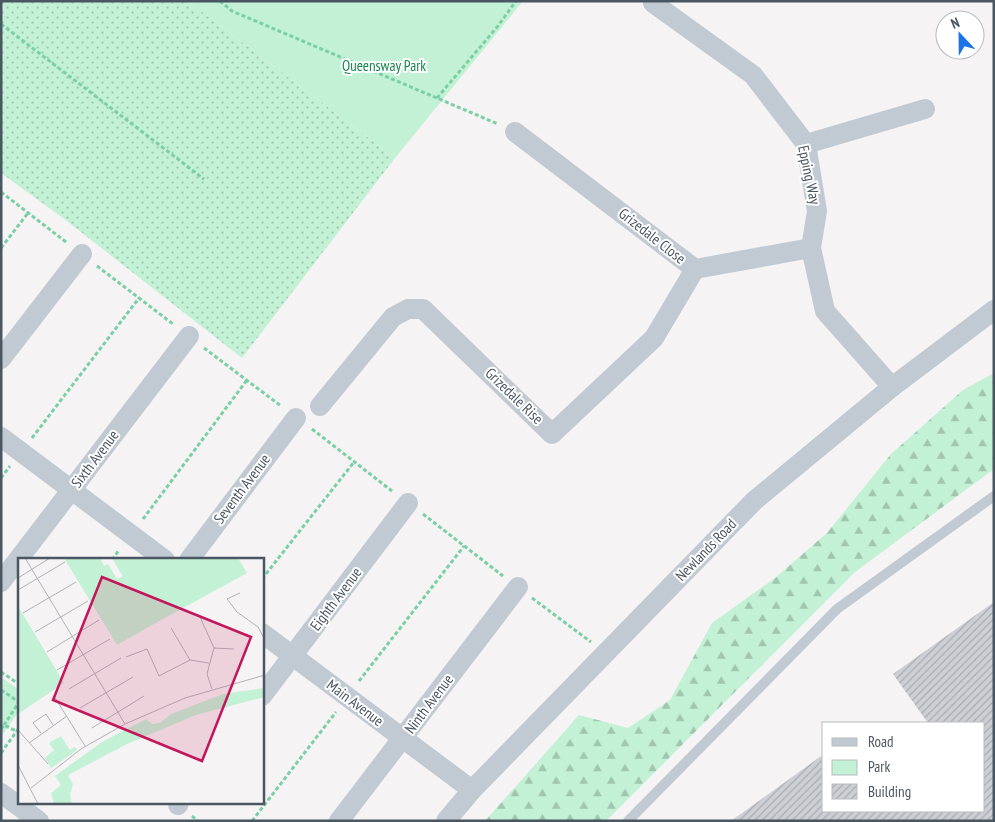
<svg xmlns="http://www.w3.org/2000/svg" width="995" height="822" font-family="'PT Sans Narrow',sans-serif">
<style>
.grass{fill:url(#grass-dots)}
.forest{fill:url(#forest-firs)}
.park{fill:#c3f1d5}
.building{fill:url(#building-hatch)}
.lines{fill:none;stroke-linecap:round;stroke-linejoin:round}
.path{stroke:#7ad0a6;stroke-width:3;stroke-dasharray:4 2.5;stroke-linecap:butt}
.service{stroke:#c1cad2;stroke-width:10}
.minor{stroke:#c1cad2;stroke-width:20}
.labels{text-anchor:middle;stroke-width:4;stroke-linejoin:round;paint-order:stroke}
.park-label{font-size:15px;fill:#17864f;stroke:#fff}
.street-label{font-size:15px;fill:#4a5661;stroke:#fff}
.inset-road{fill:none;stroke:#b1b4b9;stroke-width:1}
.view{fill:#c2185b;fill-opacity:0.15;stroke:#c2185b;stroke-width:2.5}
.inset-edge{fill:none;stroke:#4a5661;stroke-width:2.5}
</style>
<defs>
<pattern id="grass-dots" width="8" height="8" patternUnits="userSpaceOnUse" patternTransform="scale(1.25)"><rect width="8" height="8" fill="#c3f1d5"/><path d="M2 2h.1M6 6h.1" fill="none" stroke="#a0c6b0" stroke-width="1.8" stroke-linecap="round"/></pattern>
<pattern id="forest-firs" width="22" height="20" patternUnits="userSpaceOnUse" patternTransform="scale(1.25)"><rect width="22" height="20" fill="#c3f1d5"/><path d="M5 1l3.5 6h-7zM16 11l3.5 6h-7z" fill="#a0c6b0"/></pattern>
<pattern id="building-hatch" width="6" height="6" patternUnits="userSpaceOnUse" patternTransform="scale(1.25)"><rect width="6" height="6" fill="#cdcfd5"/><path d="M-1 1l2-2M0 6l6-6M5 7l2-2" fill="none" stroke="#a8abb0"/></pattern>
</defs>
<rect width="100%" height="100%" fill="#f5f3f3"/>
<!-- grass -->
<path class="grass" d="M1 1H188L395 158 242 358 63 218 1 173Z"/>
<!-- forest -->
<path class="forest" d="M994 373V469L855 572 606 821H485L579 715 628 728 670 700 712 623 775 578 827 533 891 454 963 390Z"/>
<!-- park -->
<g class="park">
<path d="M188 1H523L395 158Z"/>
<path d="M1 677 19 690V711L1 737Z"/>
</g>
<!-- building -->
<path class="building" d="M994 602V821H731L824 754V811H984V723H928L893 674Z"/>
<g class="lines">
<!-- path -->
<g class="path">
<path d="M220 1 232 11 498 124"/>
<path d="M1 24 204 179"/>
<path d="M437 98 498 26 516 1"/>
<path d="M1 192 66 242"/>
<path d="M1 248 28 213"/>
<path d="M97 266 173 324"/>
<path d="M204 348 281 406"/>
<path d="M312 429 392 491"/>
<path d="M32 438 139 298"/>
<path d="M1 478 10 466"/>
<path d="M423 514 503 576"/>
<path d="M143 519 247 380"/>
<path d="M112 560 119 550"/>
<path d="M262 579 354 462"/>
<path d="M532 598 591 642"/>
<path d="M1 672 19 684"/>
<path d="M359 681 464 546"/>
<path d="M1 690 19 702 4 725"/>
<path d="M1 729 4 725 16 731"/>
<path d="M1 753 19 728"/>
<path d="M192 816 198 821"/>
<path d="M252 821 336 712"/>
</g>
<!-- service -->
<path class="service" d="M628 821 837 609 994 496"/>
<!-- minor -->
<g class="minor">
<path d="M653 3 753 75 806 144 817 211 811 248 825 311 892 387"/>
<path d="M515 132 695 269 811 248"/>
<path d="M806 144 925 109"/>
<path d="M1 359 82 254"/>
<path d="M320 406 393 317 408 309H423L552 434 654 338 695 269"/>
<path d="M1 437 165 560"/>
<path d="M189 560 296 418"/>
<path d="M1 582 189 336"/>
<path d="M262 633 472 790"/>
<path d="M262 696 408 503"/>
<path d="M1 793 39 821"/>
<path d="M178 805 179 803"/>
<path d="M339 821 518 587"/>
<path d="M446 821 472 790 754 501 892 387 994 310"/>
</g>
</g>
<g class="labels">
<!-- park labels -->
<g class="park-label">
<text x="384" y="71">Queensway Park</text>
</g>
<!-- street labels -->
<g class="street-label">
<text transform="translate(809 175) rotate(78)" y="5">Epping Way</text>
<text transform="translate(652 236) rotate(38)" y="5">Grizedale Close</text>
<text transform="translate(514 396) rotate(44)" y="5">Grizedale Rise</text>
<text transform="translate(95 459) rotate(-53)" y="5">Sixth Avenue</text>
<text transform="translate(242 489) rotate(-53)" y="5">Seventh Avenue</text>
<text transform="translate(706 550) rotate(-46)" y="5">Newlands Road</text>
<text transform="translate(336 599) rotate(-53)" y="5">Eighth Avenue</text>
<text transform="translate(355 703) rotate(37)" y="5">Main Avenue</text>
<text transform="translate(429 704) rotate(-53)" y="5">Ninth Avenue</text>
</g>
</g>
<!-- overview -->
<g transform="translate(18 558)">
<rect width="246" height="246" fill="#f5f3f3"/>
<path d="M46 0H82L86 8 90 6 99 21 105 18 134 67 99 87ZM43 178 52 192 57 189 59 192 33 210 27 200 36 192 31 185Z" fill="#c3f1d5"/>
<path d="M246 130V139L178 157 109 186 52 216 50 218 55 226 52 237 54 246H36L33 235 43 227 37 218 84 184 128 161 134 166 142 165 153 156 205 136Z" fill="#c3f1d5"/>
<path d="M94 0H220L229 15 134 67ZM0 48 46 125 0 156Z" fill="#c3f1d5"/>
<path class="inset-road" d="M7 0 107 166M0 20 32 0M0 32 47 4M222 35 209 41 219 54 240 69 247 82M5 55 58 24M182 59 196 90 189 116 194 131M153 70 172 102 191 105M17 74 70 43M196 90 216 91M29 94 81 62M108 99 129 91 141 118 172 102M39 112 92 81M51 131 103 100M36 138 67 188M62 150 115 119M74 170 126 138M0 172 30 206M23 175 15 165 22 160 28 156 35 167M11 185 49 158M0 207 20 246M13 230 63 191 107 166 167 140 247 117"/>
<path class="view" d="M84 19 233 79 184 203 35 142Z"/>
<rect width="246" height="246" class="inset-edge"/>
</g>
<!-- border -->
<rect width="995" height="822" fill="none" stroke="#4a5661" stroke-width="5"/>
<!-- legend -->
<rect x="822" y="722" width="162" height="90" fill="#ffffff" stroke="#b7bbc0"/>
<rect x="832" y="738" width="25" height="8" fill="#c1cad2" stroke="#b7bbc0"/>
<text x="868" y="747" font-size="15" fill="#4a5661">Road</text>
<rect x="832" y="760" width="25" height="15" fill="#c3f1d5" stroke="#b7bbc0"/>
<text x="868" y="772" font-size="15" fill="#4a5661">Park</text>
<rect x="832" y="784" width="25" height="15" fill="url(#building-hatch)" stroke="#b7bbc0"/>
<text x="868" y="797" font-size="15" fill="#4a5661">Building</text>
<!-- north arrow -->
<g transform="translate(960 35) rotate(338)"><circle r="24" fill="#ffffff" stroke="#b7bbc0"/>
<path d="M0-4L9 19L0 12L-9 19Z" fill="#1a73e8"/>
<text y="-8" font-size="14" font-weight="bold" text-anchor="middle" fill="#4a5661">N</text>
</g>
</svg>
